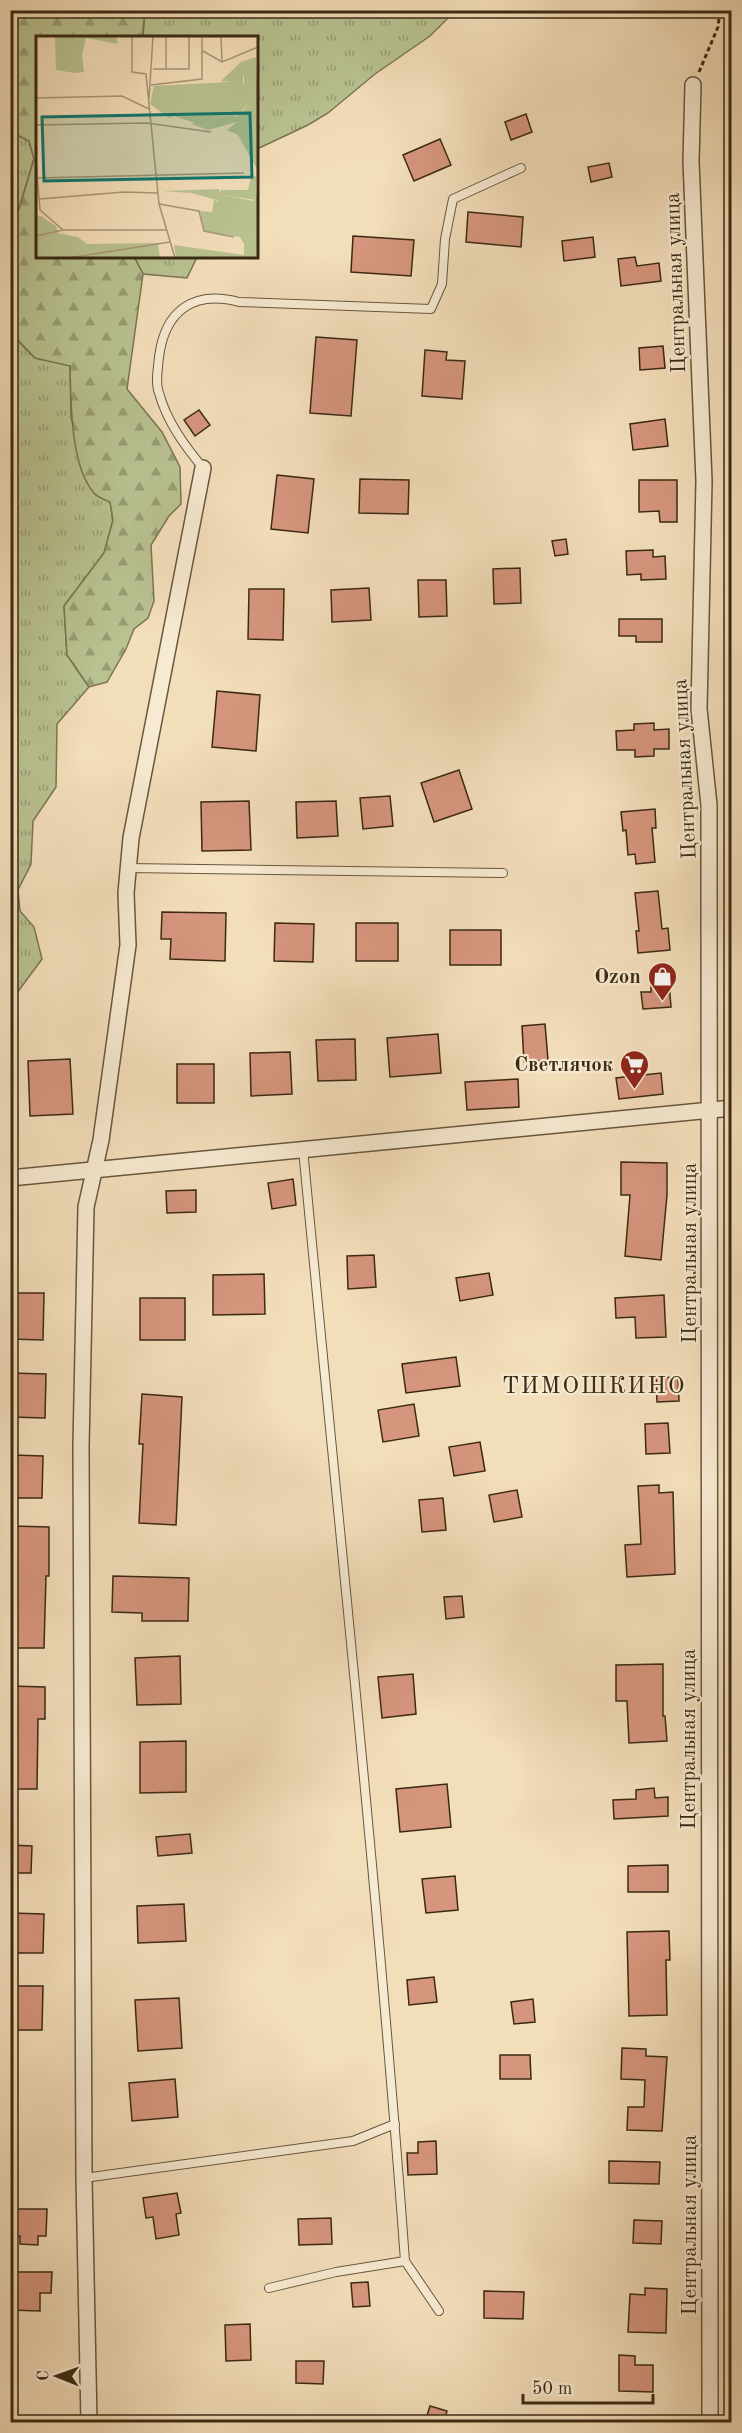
<svg xmlns="http://www.w3.org/2000/svg" width="742" height="2433" font-family="'Old Standard TT',serif">
<style>
.grass{fill:url(#grass-tufts);stroke:#7a7652;stroke-width:1.5}
.forest{fill:url(#forest-firs);stroke:#7a7652;stroke-width:1.5}
.building{fill:#d6957d;stroke:#3a2a13;stroke-width:1.5}
.lines{fill:none;stroke-linecap:round;stroke-linejoin:round}
.service-casing{stroke:#68573d;stroke-width:10}
.minor-casing{stroke:#68573d;stroke-width:18}
.path{stroke:#3a2a13;stroke-width:3;stroke-dasharray:4.5 3;stroke-linecap:butt}
.service{stroke:#f7ead2;stroke-width:8}
.minor{stroke:#f7ead2;stroke-width:15}
.labels{text-anchor:middle;stroke-width:4.5;stroke-linejoin:round;paint-order:stroke}
.street-label{font-size:21px;fill:#3a2a13;stroke:#f7ead2}
.poi-label{font-size:21px;font-weight:bold;fill:#3a2a13;stroke:#f7ead2;text-anchor:end}
.quarter-label{font-size:24px;letter-spacing:1.5px;fill:#3a2a13;stroke:#f7ead2}
.inset-road{fill:none;stroke:#a99677;stroke-width:1.5}
.view{fill:#0f766e;fill-opacity:0.15;stroke:#0f766e;stroke-width:3}
.inset-edge{fill:none;stroke:#3a2a13;stroke-width:3}
</style>
<defs>
<pattern id="grass-tufts" width="24" height="20" patternUnits="userSpaceOnUse" patternTransform="scale(1.5)"><rect width="24" height="20" fill="#b9c291"/><path d="M3 7l-1-3M5 7V3M7 7l1-3M15 17l-1-3M17 17v-4M19 17l1-3" fill="none" stroke="#979e75"/></pattern>
<pattern id="forest-firs" width="22" height="20" patternUnits="userSpaceOnUse" patternTransform="scale(1.5)"><rect width="22" height="20" fill="#b9c291"/><path d="M5 1l3.5 6h-7zM16 11l3.5 6h-7z" fill="#979e75"/></pattern>
</defs>
<rect width="100%" height="100%" fill="#f3deba"/>
<filter id="stains"><feTurbulence type="fractalNoise" baseFrequency=".00333" numOctaves="4"/><feColorMatrix values="0 0 0 0 .2 0 0 0 0 .09 0 0 0 0 .02 0 0 0 .5 -.17"/></filter>
<radialGradient id="worn" r=".72"><stop offset=".6" stop-color="#630" stop-opacity="0"/><stop offset="1" stop-color="#630" stop-opacity=".3"/></radialGradient>
<!-- grass -->
<g class="grass">
<path d="M145 11H455L430 36 375 74 328 113 308 125 257 149 256 38H143Z"/>
<path d="M11 132 29 141 34 158 19 209 11 224Z"/>
<path d="M134 257H197L187 278 143 274Z"/>
<path d="M10 333 35 358 70 365 71 418 94 493 110 502 113 520 104 553 64 606 67 655 89 687 57 724 56 787 33 821 31 864 18 890 20 911 34 927 42 959 17 993 11 996Z"/>
</g>
<!-- forest -->
<path class="forest" d="M10 11H145L142 37 38 38V256L134 257 143 274 127 389 162 432 180 467 181 504 169 516 151 545 154 601 148 618 134 629 126 649 107 682 89 687 67 655 64 606 104 553 113 520 110 502C105 500 97 497 94 493 70 466 71 400 70 366L35 358 11 333V224L19 209 34 159 29 141 11 132Z"/>
<!-- building -->
<g class="building">
<path d="M526 114 532 132 511 140 505 122Z"/>
<path d="M440 139 451 165 414 181 403 155Z"/>
<path d="M609 163 612 177 591 182 588 167Z"/>
<path d="M468 212 523 217 521 247 466 242Z"/>
<path d="M353 236 414 240 411 276 351 272Z"/>
<path d="M593 237 595 257 564 261 562 241Z"/>
<path d="M635 257 637 266 659 263 661 281 621 286 618 259Z"/>
<path d="M316 337 357 340 351 416 310 413Z"/>
<path d="M663 346 665 368 640 370 639 348Z"/>
<path d="M425 350 447 352 446 360 465 361 462 399 422 396Z"/>
<path d="M199 410 210 425 195 436 184 420Z"/>
<path d="M665 419 668 446 633 450 630 424Z"/>
<path d="M277 475 314 479 308 533 271 529Z"/>
<path d="M360 479 409 480 408 514 359 513Z"/>
<path d="M639 480H677V522H660L659 511 639 512Z"/>
<path d="M566 539 568 554 555 556 552 541Z"/>
<path d="M653 550V557L665 556 666 579 641 580V574L627 575 626 551Z"/>
<path d="M520 568 521 603 494 604 493 569Z"/>
<path d="M418 580H446L447 616 419 617Z"/>
<path d="M369 588 371 620 332 622 331 590Z"/>
<path d="M249 589H284L283 640 248 639Z"/>
<path d="M619 619H662V642H636V636H619Z"/>
<path d="M217 691 260 695 256 751 212 747Z"/>
<path d="M654 723V730L669 729V749H654V756L635 757V750H617L616 731 634 730V724Z"/>
<path d="M459 770 472 809 434 822 421 783Z"/>
<path d="M390 796 393 826 363 829 360 798Z"/>
<path d="M249 801 251 850 202 851 201 802Z"/>
<path d="M336 801 338 836 297 838 296 802Z"/>
<path d="M655 809 656 828H652L655 862 636 864 635 854 628 855 626 830 623 831 621 812Z"/>
<path d="M658 891 662 929 668 928 670 950 638 953 636 931H639L635 893Z"/>
<path d="M162 912 226 913 225 961 170 959 171 939H161Z"/>
<path d="M275 923 314 924 313 962 274 961Z"/>
<rect x="356" y="923" width="42" height="38"/>
<rect x="450" y="930" width="51" height="35"/>
<path d="M669 983 671 1007 643 1009 641 992H651V985Z"/>
<path d="M545 1024 548 1060 524 1062 522 1026Z"/>
<path d="M438 1034 441 1073 390 1077 387 1038Z"/>
<path d="M355 1039 356 1080 318 1081 316 1040Z"/>
<path d="M290 1052 292 1094 251 1096 250 1053Z"/>
<path d="M70 1059 73 1114 30 1116 28 1061Z"/>
<rect x="177" y="1064" width="37" height="39"/>
<path d="M661 1073 663 1094 619 1099 616 1078Z"/>
<path d="M518 1079 519 1107 467 1110 465 1082Z"/>
<path d="M621 1162 667 1163V1195L661 1260 625 1256 630 1195H621Z"/>
<path d="M293 1179 296 1205 272 1209 268 1183Z"/>
<path d="M196 1190V1212L167 1213 166 1191Z"/>
<path d="M374 1255 376 1287 348 1289 347 1256Z"/>
<path d="M489 1273 493 1295 460 1301 456 1278Z"/>
<path d="M264 1274 265 1314 213 1315V1275Z"/>
<path d="M11 1293H44L43 1340 10 1339Z"/>
<path d="M664 1295 666 1337 636 1338 635 1317 616 1318 615 1298Z"/>
<rect x="140" y="1298" width="45" height="42"/>
<path d="M456 1357 460 1386 406 1393 402 1364Z"/>
<path d="M10 1373 46 1374 45 1418 10 1417Z"/>
<path d="M678 1377 679 1401 657 1402 656 1378Z"/>
<path d="M142 1394 182 1397 176 1525 139 1523 143 1444H139Z"/>
<path d="M414 1404 419 1436 383 1442 378 1410Z"/>
<path d="M668 1423 670 1453 646 1454 645 1424Z"/>
<path d="M480 1442 485 1471 454 1476 449 1447Z"/>
<path d="M12 1455 43 1456 42 1498H12Z"/>
<path d="M659 1485V1493L673 1492 675 1574 627 1577 625 1545 641 1544 638 1486Z"/>
<path d="M517 1490 522 1517 494 1522 489 1495Z"/>
<path d="M443 1498 446 1530 422 1532 419 1500Z"/>
<path d="M11 1526 49 1527V1576H46L44 1648H10Z"/>
<path d="M113 1576 189 1578 188 1621H142V1613L112 1612Z"/>
<path d="M462 1596 464 1617 446 1619 444 1597Z"/>
<path d="M180 1656 181 1704 137 1705 135 1658Z"/>
<path d="M663 1664V1716H665L667 1741 629 1743 627 1701H616V1665Z"/>
<path d="M413 1674 416 1714 382 1718 378 1677Z"/>
<path d="M10 1686 45 1687V1719H38L37 1789H10V1754H14V1718H10Z"/>
<path d="M186 1741V1792L140 1793V1742Z"/>
<path d="M447 1784 451 1827 400 1832 396 1789Z"/>
<path d="M654 1788 655 1798 668 1797V1816L614 1819 613 1800 636 1799V1790Z"/>
<path d="M190 1834 192 1853 158 1856 156 1837Z"/>
<path d="M10 1845 32 1846 31 1873H10Z"/>
<path d="M668 1865V1892H628V1866Z"/>
<path d="M455 1876 458 1910 426 1913 422 1879Z"/>
<path d="M184 1904 186 1941 138 1943 137 1906Z"/>
<path d="M10 1913 44 1914 43 1953H10Z"/>
<path d="M669 1931 670 1960H666L667 2015 629 2016 627 1932Z"/>
<path d="M434 1977 437 2002 409 2005 407 1980Z"/>
<path d="M11 1986H43L42 2030H10Z"/>
<path d="M179 1998 182 2048 138 2051 135 2000Z"/>
<path d="M533 1999 535 2022 514 2024 511 2002Z"/>
<path d="M622 2048 646 2049V2056L667 2057 662 2131 627 2130 628 2107H644L645 2080 621 2079Z"/>
<path d="M500 2055H530L531 2079H500Z"/>
<path d="M175 2079 178 2117 132 2121 129 2083Z"/>
<path d="M436 2141 437 2174 408 2175 407 2153H418V2142Z"/>
<path d="M609 2161 660 2162 659 2184 609 2183Z"/>
<path d="M177 2193 181 2213 176 2214 179 2235 156 2239 153 2217 146 2218 143 2198Z"/>
<path d="M11 2209H47L46 2236H38V2245L20 2244V2236H11Z"/>
<path d="M331 2218 332 2244 299 2245 298 2219Z"/>
<path d="M634 2220 662 2221 661 2244 633 2243Z"/>
<path d="M10 2272H52L51 2293H40V2311L10 2310Z"/>
<path d="M368 2282 370 2306 353 2307 351 2283Z"/>
<path d="M645 2288 667 2289 666 2333 628 2332 630 2294 645 2295Z"/>
<path d="M484 2291 524 2292 523 2319 484 2318Z"/>
<path d="M250 2324 251 2360 226 2361 225 2325Z"/>
<path d="M619 2355 635 2356V2365H653V2392L619 2391Z"/>
<path d="M296 2361H324L323 2384 296 2383Z"/>
<path d="M430 2406 447 2411 444 2422H425Z"/>
</g>
<g class="lines">
<defs>
<g id="service">
<path d="M203 468C185 446 167 422 159 393 155 383 158 368 159 357 165 310 194 290 239 302L431 309 442 284 445 239 453 199 521 168"/>
<path d="M127 868 503 873"/>
<path d="M303 1149C338 1520 378 1890 405 2261L439 2311"/>
<path d="M84 2178 353 2141 395 2124"/>
<path d="M269 2288 336 2272 405 2261"/>
</g>
<g id="minor">
<path d="M693 85 691 161 704 481 699 709 709 805 710 2422"/>
<path d="M10 1178 732 1108"/>
<path d="M89 2422 84 2178 81 1446 86 1207 101 1140 128 945 126 893 131 838 203 468"/>
</g>
</defs>
<!-- service casing -->
<use href="#service" class="service-casing"/>
<!-- minor casing -->
<use href="#minor" class="minor-casing"/>
<!-- path -->
<path class="path" d="M699 72 718 27 720 10"/>
<!-- service -->
<use href="#service" class="service"/>
<!-- minor -->
<use href="#minor" class="minor"/>
</g>
<!-- icons -->
<defs>
<symbol id="shop-pin" viewBox="-11 -11 22 30"><path d="M0 17L-7.5 6A9.5 9.5 0 1 1 7.5 6Z" fill="#8f2418" stroke="#f7ead2"/><path d="M-5-2.5h2.3a2.7 3.5 0 0 1 5.4 0H5L5.5 6h-11ZM-1.5-2.5h3a1.5 2.3 0 0 0-3 0Z" fill="#fff"/></symbol>
<symbol id="supermarket-pin" viewBox="-11 -11 22 30"><path d="M0 17L-7.5 6A9.5 9.5 0 1 1 7.5 6Z" fill="#8f2418" stroke="#f7ead2"/><path d="M-6-5.5h2.5l.6 2H6L4.5 2H-2.5L-4.4-4H-6ZM-1.5 3.2a1.3 1.3 0 1 0 .1 0ZM3 3.2a1.3 1.3 0 1 0 .1 0Z" fill="#fff"/></symbol>
</defs>
<g fill-rule="evenodd">
<use href="#shop-pin" x="646" y="960" width="33" height="45"/>
<use href="#supermarket-pin" x="618" y="1048" width="33" height="45"/>
</g>
<g class="labels">
<!-- street labels -->
<g class="street-label">
<text transform="translate(675 283) rotate(-92)" y="7">Центральная улица</text>
<text transform="translate(684 769) rotate(-93)" y="7">Центральная улица</text>
<text transform="translate(689 1253) rotate(-90)" y="7">Центральная улица</text>
<text transform="translate(688 1739) rotate(-90)" y="7">Центральная улица</text>
<text transform="translate(689 2225) rotate(-90)" y="7">Центральная улица</text>
</g>
<!-- poi labels -->
<g class="poi-label">
<text x="641" y="983">Ozon</text>
<text x="613" y="1071">Светлячок</text>
</g>
<!-- quarter labels -->
<g class="quarter-label">
<text x="594" y="1393">ТИМОШКИНО</text>
</g>
</g>
<!-- overview -->
<g transform="translate(36 36)">
<rect width="222" height="222" fill="#f3deba"/>
<path d="M207 39V48L218 55 207 59 211 69 202 80 191 77 172 88 156 86 138 80 133 82 114 68 118 50 193 46ZM201 86 222 88V135L202 99 191 94ZM220 140V164L184 159 185 154H212L215 141ZM178 163 203 182V189L219 205 220 222H140L138 209 208 219V208L204 201 168 195 164 175 176 176Z" fill="#b9c291"/>
<path d="M19 0H80L82 8 50 2 46 19 48 36 39 37 20 34ZM220 21 222 88 201 86 172 94 156 88 163 84 172 88 192 77 201 81 208 74 211 69 207 59 218 54 208 53V39L197 46 185 45 205 26ZM183 153 185 159 218 165 216 160 222 158V222L218 216 219 205 200 196 203 182 187 177 181 164 155 157 127 155Z" fill="#b9c291"/>
<path d="M5 180 20 190 22 197 42 201 51 208 122 207 124 222H0V181Z" fill="#b9c291"/>
<path class="inset-road" d="M96 0V36L110 38 123 168 139 222M130 0V33M185 0 186 26M167 15 186 26 222 11M117 33H153V0M115 49 166 43V0M0 62 86 60 113 73M113 63 117 0M0 89 111 87 175 96M0 125 4 174 27 194M1 142 208 137M3 163 88 156 122 157M123 168 163 175 168 195 198 201M0 200 27 194H130M32 222 134 206"/>
<path class="view" d="M214 77 216 141 8 145 6 81Z"/>
<rect width="222" height="222" class="inset-edge"/>
</g>
<!-- margin -->
<rect width="742" height="2433" fill="none" stroke="#f3deba" stroke-width="36"/>
<rect x="12" y="12" width="718" height="2409" fill="none" stroke="#3a2a13" stroke-width="3"/>
<rect x="18" y="18" width="706" height="2397" fill="none" stroke="#3a2a13" stroke-width="1.5"/>
<!-- north arrow -->
<g transform="translate(57 2376) rotate(271)" stroke="#f7ead2" stroke-width="4.5" paint-order="stroke">
<path d="M0-4.5L10 22L0 15L-10 22Z" fill="#3a2a13"/>
<text y="-9" font-size="16" font-weight="bold" text-anchor="middle" fill="#3a2a13">С</text>
</g>
<!-- scale -->
<path d="M523 2394v9h130v-9" fill="none" stroke="#3a2a13" stroke-width="3"/>
<text x="532" y="2394" font-size="18" fill="#3a2a13" stroke="#f7ead2" stroke-width="4.5" paint-order="stroke">50 m</text>
<rect width="100%" height="100%" filter="url(#stains)"/>
<rect width="100%" height="100%" fill="url(#worn)"/>
</svg>
